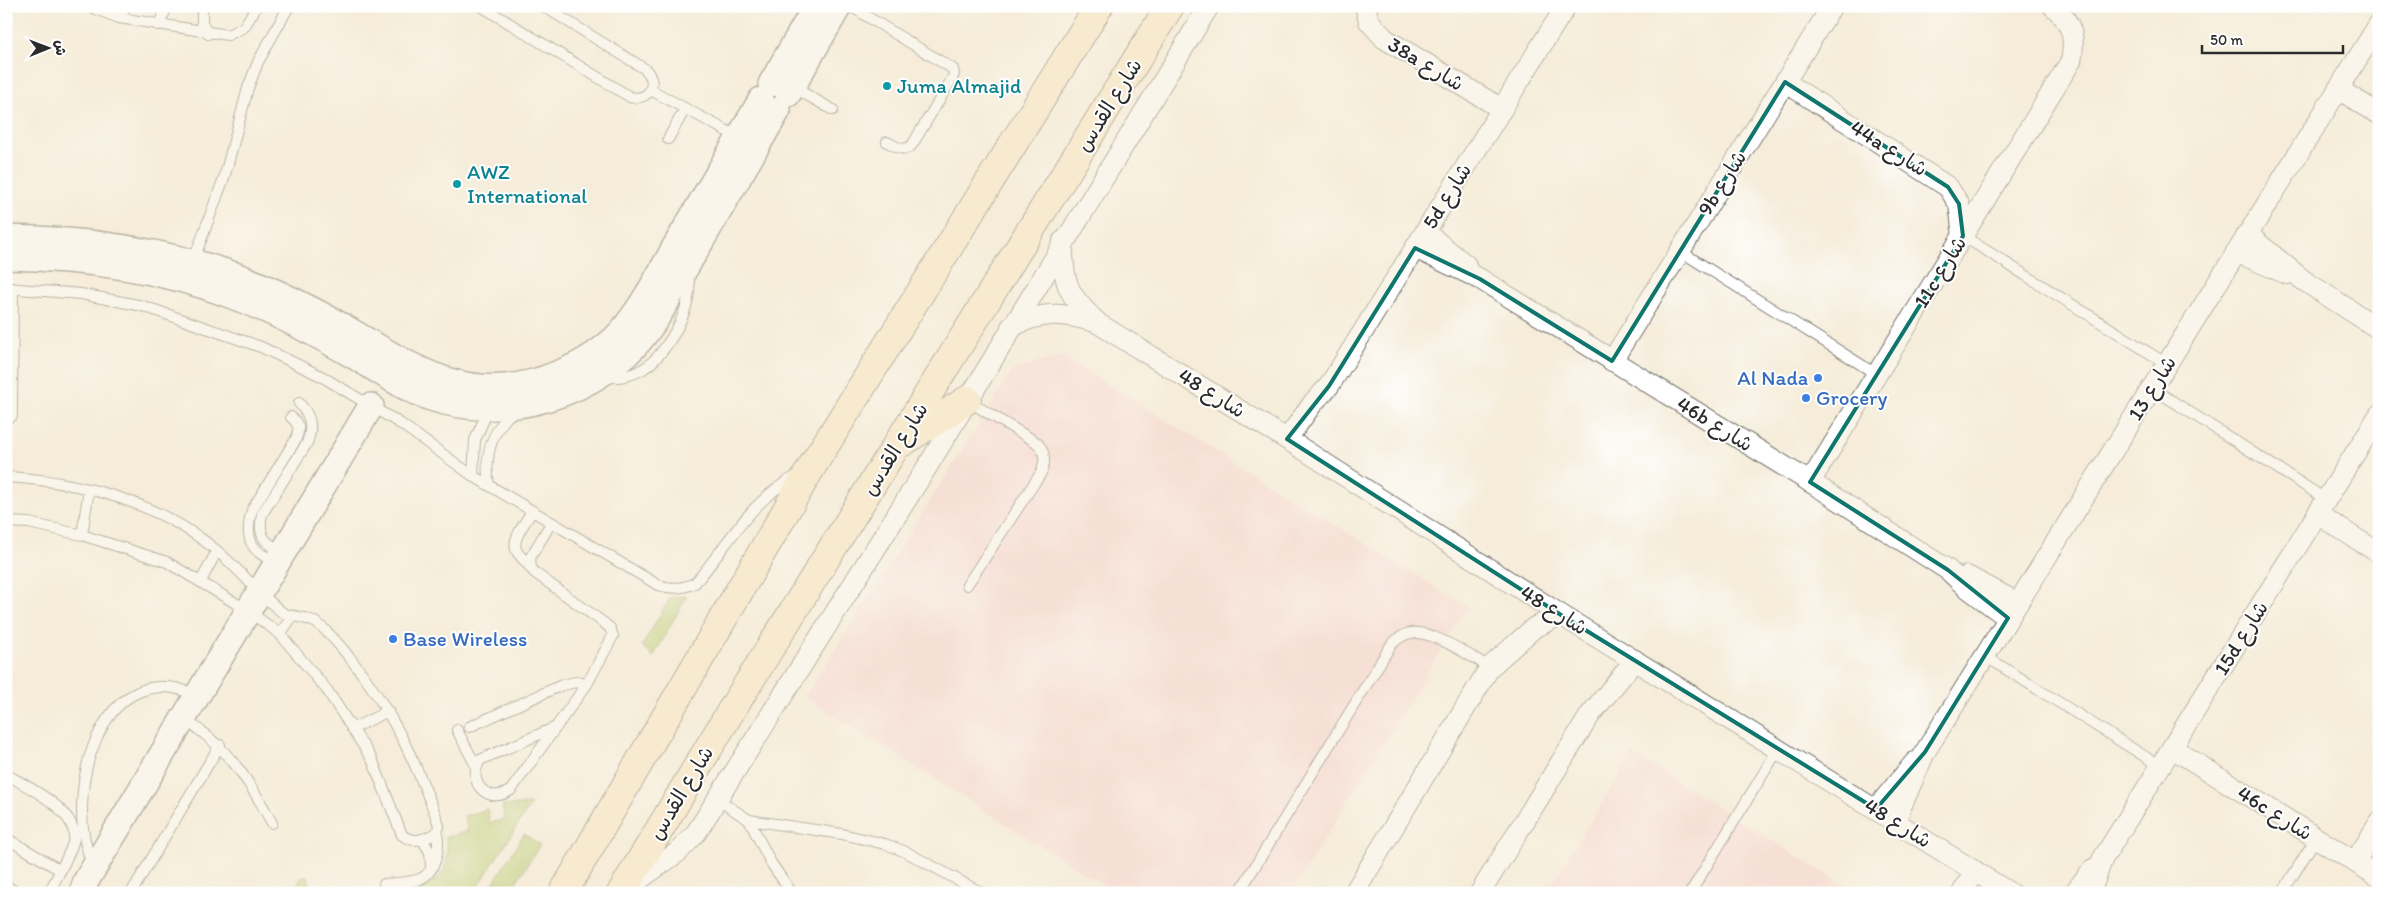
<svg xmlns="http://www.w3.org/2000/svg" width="2385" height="899" font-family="Itim,'Playpen Sans Arabic',sans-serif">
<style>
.built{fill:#f7cfd1}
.green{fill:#b5cb70;stroke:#707b4e}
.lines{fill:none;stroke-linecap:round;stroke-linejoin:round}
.service-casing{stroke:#726f68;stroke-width:12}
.minor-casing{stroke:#726f68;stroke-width:22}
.tertiary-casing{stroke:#726f68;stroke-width:28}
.secondary-casing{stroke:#726f68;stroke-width:30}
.service{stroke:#fff;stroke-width:10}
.minor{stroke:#fff;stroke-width:20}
.tertiary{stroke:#fff;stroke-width:25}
.secondary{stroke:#f9e7c3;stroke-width:28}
.marked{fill:none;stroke:#0f766e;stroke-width:4;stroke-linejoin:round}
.culture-dot{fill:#0f9aa8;stroke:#fff;stroke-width:2}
.shop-dot{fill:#3f7fe0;stroke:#fff;stroke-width:2}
.labels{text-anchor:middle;stroke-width:4;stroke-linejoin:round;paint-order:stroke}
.street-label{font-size:21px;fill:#2b2b2b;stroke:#fff}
.culture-label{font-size:21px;fill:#0d838f;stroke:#fff;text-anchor:start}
.shop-label{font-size:21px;fill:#366cbe;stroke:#fff;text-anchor:start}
</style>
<rect width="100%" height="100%" fill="#fff"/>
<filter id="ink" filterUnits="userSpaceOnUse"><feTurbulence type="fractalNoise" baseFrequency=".02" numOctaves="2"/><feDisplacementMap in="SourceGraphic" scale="10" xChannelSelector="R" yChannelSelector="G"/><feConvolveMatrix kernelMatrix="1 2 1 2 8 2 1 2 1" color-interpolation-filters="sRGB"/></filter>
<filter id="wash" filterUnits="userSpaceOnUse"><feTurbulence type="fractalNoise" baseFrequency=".0096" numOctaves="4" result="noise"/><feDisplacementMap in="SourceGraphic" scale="20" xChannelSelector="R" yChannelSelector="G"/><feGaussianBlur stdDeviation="1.12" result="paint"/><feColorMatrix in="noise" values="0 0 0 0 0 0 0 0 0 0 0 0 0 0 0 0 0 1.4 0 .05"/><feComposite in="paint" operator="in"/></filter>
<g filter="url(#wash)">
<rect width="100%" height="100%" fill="#f5ecd9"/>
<!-- built -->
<g class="built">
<path d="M1062 356 1468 607 1291 893H1115L805 697 1013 370Z"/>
<path d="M1632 754 1857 893H1546Z"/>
</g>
<!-- green -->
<g class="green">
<path d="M687 596 653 657 642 646 670 598Z"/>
<path d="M531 804 474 893H389C393 890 402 890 408 889 443 884 450 871 446 837L468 831 464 816 487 809 490 823 505 819 502 806Z"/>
<path d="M524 834 540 845 509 893H487Z"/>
<path d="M308 876 312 893H292L301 878Z"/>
</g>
</g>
<g filter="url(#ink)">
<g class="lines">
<defs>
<g id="service">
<path d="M88 6 119 18 228 35 244 27 257 6"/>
<path d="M481 6 630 97C650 101 659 83 645 69L543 6"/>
<path d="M850 6 953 69 954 74 952 79 912 145C904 153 896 146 887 142"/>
<path d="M202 11V23L208 34"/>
<path d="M119 18 126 6"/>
<path d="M158 25 168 6"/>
<path d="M793 87 833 110"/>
<path d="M651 90 738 137"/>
<path d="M668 139 685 109"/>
<path d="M1963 236 2167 364"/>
<path d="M1680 251 1876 374"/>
<path d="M193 262 225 175 248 88 258 62 289 6"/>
<path d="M6 288 81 294 143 306 261 347 321 376 401 424 473 476 658 585C672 589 681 589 695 583 731 542 748 501 800 474"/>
<path d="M605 377C618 378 632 376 643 369 668 354 698 300 687 272"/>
<path d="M2152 388 2327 500"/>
<path d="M6 419 12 416V410L13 288"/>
<path d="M473 476 475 440 489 408"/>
<path d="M6 477C80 481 158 502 216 550 239 569 259 594 283 613 295 618 307 616 318 624 330 633 340 646 350 658 391 709 414 758 437 819L439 826 437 833C425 839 414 844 402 835L372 759 327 690 280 634 247 610 167 562 82 535 29 523 6 522"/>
<path d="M489 485C484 455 491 431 514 410"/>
<path d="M532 511C526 522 510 540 517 552L535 573 604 623 610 628 613 636 587 684 556 727"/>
<path d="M82 535 89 489"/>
<path d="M283 550C263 544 258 535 262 514L307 443C313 427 311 416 299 403"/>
<path d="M276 561C250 553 244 537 252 510L296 439C300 429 299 424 291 417"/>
<path d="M531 569 530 558 551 523"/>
<path d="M201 581 217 551"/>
<path d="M967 585 1041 473C1046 461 1046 451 1036 442L968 401"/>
<path d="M280 634 292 617"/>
<path d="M1985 656 2160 766"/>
<path d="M184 719C227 747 248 778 272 823"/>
<path d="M469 727 562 685 576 682 587 684"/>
<path d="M556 727 511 790C488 806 466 782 480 760Z"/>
<path d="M354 728 388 711"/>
<path d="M457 730 476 766"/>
<path d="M6 774C27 787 77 809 74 839 72 851 55 880 49 893"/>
<path d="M717 799 749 820 842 834 885 844 906 852 982 893"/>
<path d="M749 820 771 863 792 893"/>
<path d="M6 838 60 870"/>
<path d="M422 839 430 852 431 866"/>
<path d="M93 865C61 798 100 651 196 695"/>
<path d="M384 884C395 883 410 883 420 879 436 872 440 848 437 833"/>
<path d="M6 886 18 893"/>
<path d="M131 893 220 745"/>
<path d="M1241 893 1243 886 1391 645C1397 639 1403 634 1411 633 1433 630 1471 657 1490 667"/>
<path d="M1690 893 1779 748"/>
<path d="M2282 893 2316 838"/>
</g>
<g id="minor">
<path d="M1365 6 1369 21 1385 39 1502 109"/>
<path d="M1785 82 1948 187 1959 204 1963 236"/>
<path d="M2338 89 2379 114"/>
<path d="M1425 232 1466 265"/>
<path d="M2247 234 2303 280 2379 329"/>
<path d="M1063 241C1062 284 1068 296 1099 324L1301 448 1561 615 2010 893"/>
<path d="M1415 248 1480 279 1823 490 1948 570 1965 586 2008 618"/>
<path d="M2236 252 2287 274"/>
<path d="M1011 327C1042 311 1062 312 1095 322"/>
<path d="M1612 361 1832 6"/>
<path d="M1287 439 1313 403 1329 386 1566 6"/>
<path d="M1810 482 2071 61C2076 38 2072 22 2053 6"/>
<path d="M2317 514 2379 553"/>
<path d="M1967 576 2018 603"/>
<path d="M2172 748 2379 877"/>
<path d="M1876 809 1915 762"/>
<path d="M1895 821 1925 752 2379 24"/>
<path d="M2355 862 2379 823"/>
<path d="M627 888 678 852 696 833 927 467 1209 6"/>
<path d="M1354 893 1490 667 1535 627 1561 615"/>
<path d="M1480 893 1590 715 1635 660"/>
<path d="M1962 893 1975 871"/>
<path d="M2074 893 2093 869"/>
<path d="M2090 893 2102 860 2379 415"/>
</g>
<g id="tertiary">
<path d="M771 84 816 6"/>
<path d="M788 94 839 6"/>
<path d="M6 238C81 239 161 250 232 274 270 288 306 306 342 326 415 368 471 411 559 373 582 364 604 350 621 332 643 306 659 275 676 245 704 197 733 148 761 100"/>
<path d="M6 257C80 258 158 268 227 294 271 310 311 331 352 355 377 369 403 389 431 398 499 421 585 399 634 347 657 323 672 291 689 262 718 212 748 161 778 110"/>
<path d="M82 893 86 881 371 406"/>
</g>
<g id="secondary">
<path d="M903 442 967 400"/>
<path d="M563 893 811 468 1099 6"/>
<path d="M621 893 734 706 1170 6"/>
</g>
</defs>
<!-- service casing -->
<use href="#service" class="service-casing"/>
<!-- minor casing -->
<use href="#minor" class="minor-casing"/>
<!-- tertiary casing -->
<use href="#tertiary" class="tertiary-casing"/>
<!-- secondary casing -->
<use href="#secondary" class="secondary-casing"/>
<!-- service -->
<use href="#service" class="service"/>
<!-- minor -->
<use href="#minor" class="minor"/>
<!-- tertiary -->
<use href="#tertiary" class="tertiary"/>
<!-- secondary -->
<use href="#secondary" class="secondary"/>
</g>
</g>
<!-- marked area -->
<path d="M0 0H2385V899H0ZM1785 82 1948 187 1959 204 1963 236 1810 482 1948 570 2008 618 1925 752 1876 809 1561 615 1287 439 1329 386 1415 248 1480 279 1612 361Z" fill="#f5ecd9" fill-opacity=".55" fill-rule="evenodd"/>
<path class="marked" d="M1785 82 1948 187 1959 204 1963 236 1810 482 1948 570 2008 618 1925 752 1876 809 1561 615 1287 439 1329 386 1415 248 1480 279 1612 361Z"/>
<!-- markers -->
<g class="culture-dot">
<circle cx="887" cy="86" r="5"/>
<circle cx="457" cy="184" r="5"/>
</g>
<g class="shop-dot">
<circle cx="1818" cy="378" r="5"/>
<circle cx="1806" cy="398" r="5"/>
<circle cx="393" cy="639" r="5"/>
</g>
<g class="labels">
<!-- street labels -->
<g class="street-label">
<text transform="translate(1426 64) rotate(31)" y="7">38a شارع</text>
<text transform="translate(1109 105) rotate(-58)" y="7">شارع القدس</text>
<text transform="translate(1889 148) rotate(32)" y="7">44a شارع</text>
<text transform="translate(1722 183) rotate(-58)" y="7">9b شارع</text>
<text transform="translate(1447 196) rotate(-58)" y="7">5d شارع</text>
<text transform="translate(1940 272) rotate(-58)" y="7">11c شارع</text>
<text transform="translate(2152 388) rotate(-58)" y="7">شارع 13</text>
<text transform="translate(1212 393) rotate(32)" y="7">شارع 48</text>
<text transform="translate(1715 424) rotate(32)" y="7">46b شارع</text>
<text transform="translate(895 449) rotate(-58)" y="7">شارع القدس</text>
<text transform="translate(1554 610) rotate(32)" y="7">شارع 48</text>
<text transform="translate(2241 638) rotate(-58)" y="7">15d شارع</text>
<text transform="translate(681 793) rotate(-59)" y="7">شارع القدس</text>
<text transform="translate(2275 813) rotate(32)" y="7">46c شارع</text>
<text transform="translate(1898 823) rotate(32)" y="7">شارع 48</text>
</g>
<!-- culture labels -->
<g class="culture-label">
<text x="897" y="93">Juma Almajid</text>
<text x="467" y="179">AWZ<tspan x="467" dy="24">International</tspan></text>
</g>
<!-- shop labels -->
<g class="shop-label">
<text x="1808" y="385" text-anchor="end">Al Nada</text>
<text x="1816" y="405">Grocery</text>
<text x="403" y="646">Base Wireless</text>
</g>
</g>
<!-- margin -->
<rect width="2385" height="899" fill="none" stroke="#fff" stroke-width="25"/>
<!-- north arrow -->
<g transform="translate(48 48) rotate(89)" stroke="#ffffff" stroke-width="4" paint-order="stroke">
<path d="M0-4L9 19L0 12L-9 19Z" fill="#2b2b2b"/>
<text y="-8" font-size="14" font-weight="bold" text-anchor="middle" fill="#2b2b2b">ش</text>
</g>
<!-- scale -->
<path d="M2202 45v8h141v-8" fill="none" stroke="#2b2b2b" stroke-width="2.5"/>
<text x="2210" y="45" font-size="15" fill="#2b2b2b" stroke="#ffffff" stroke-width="4" paint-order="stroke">50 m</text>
</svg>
